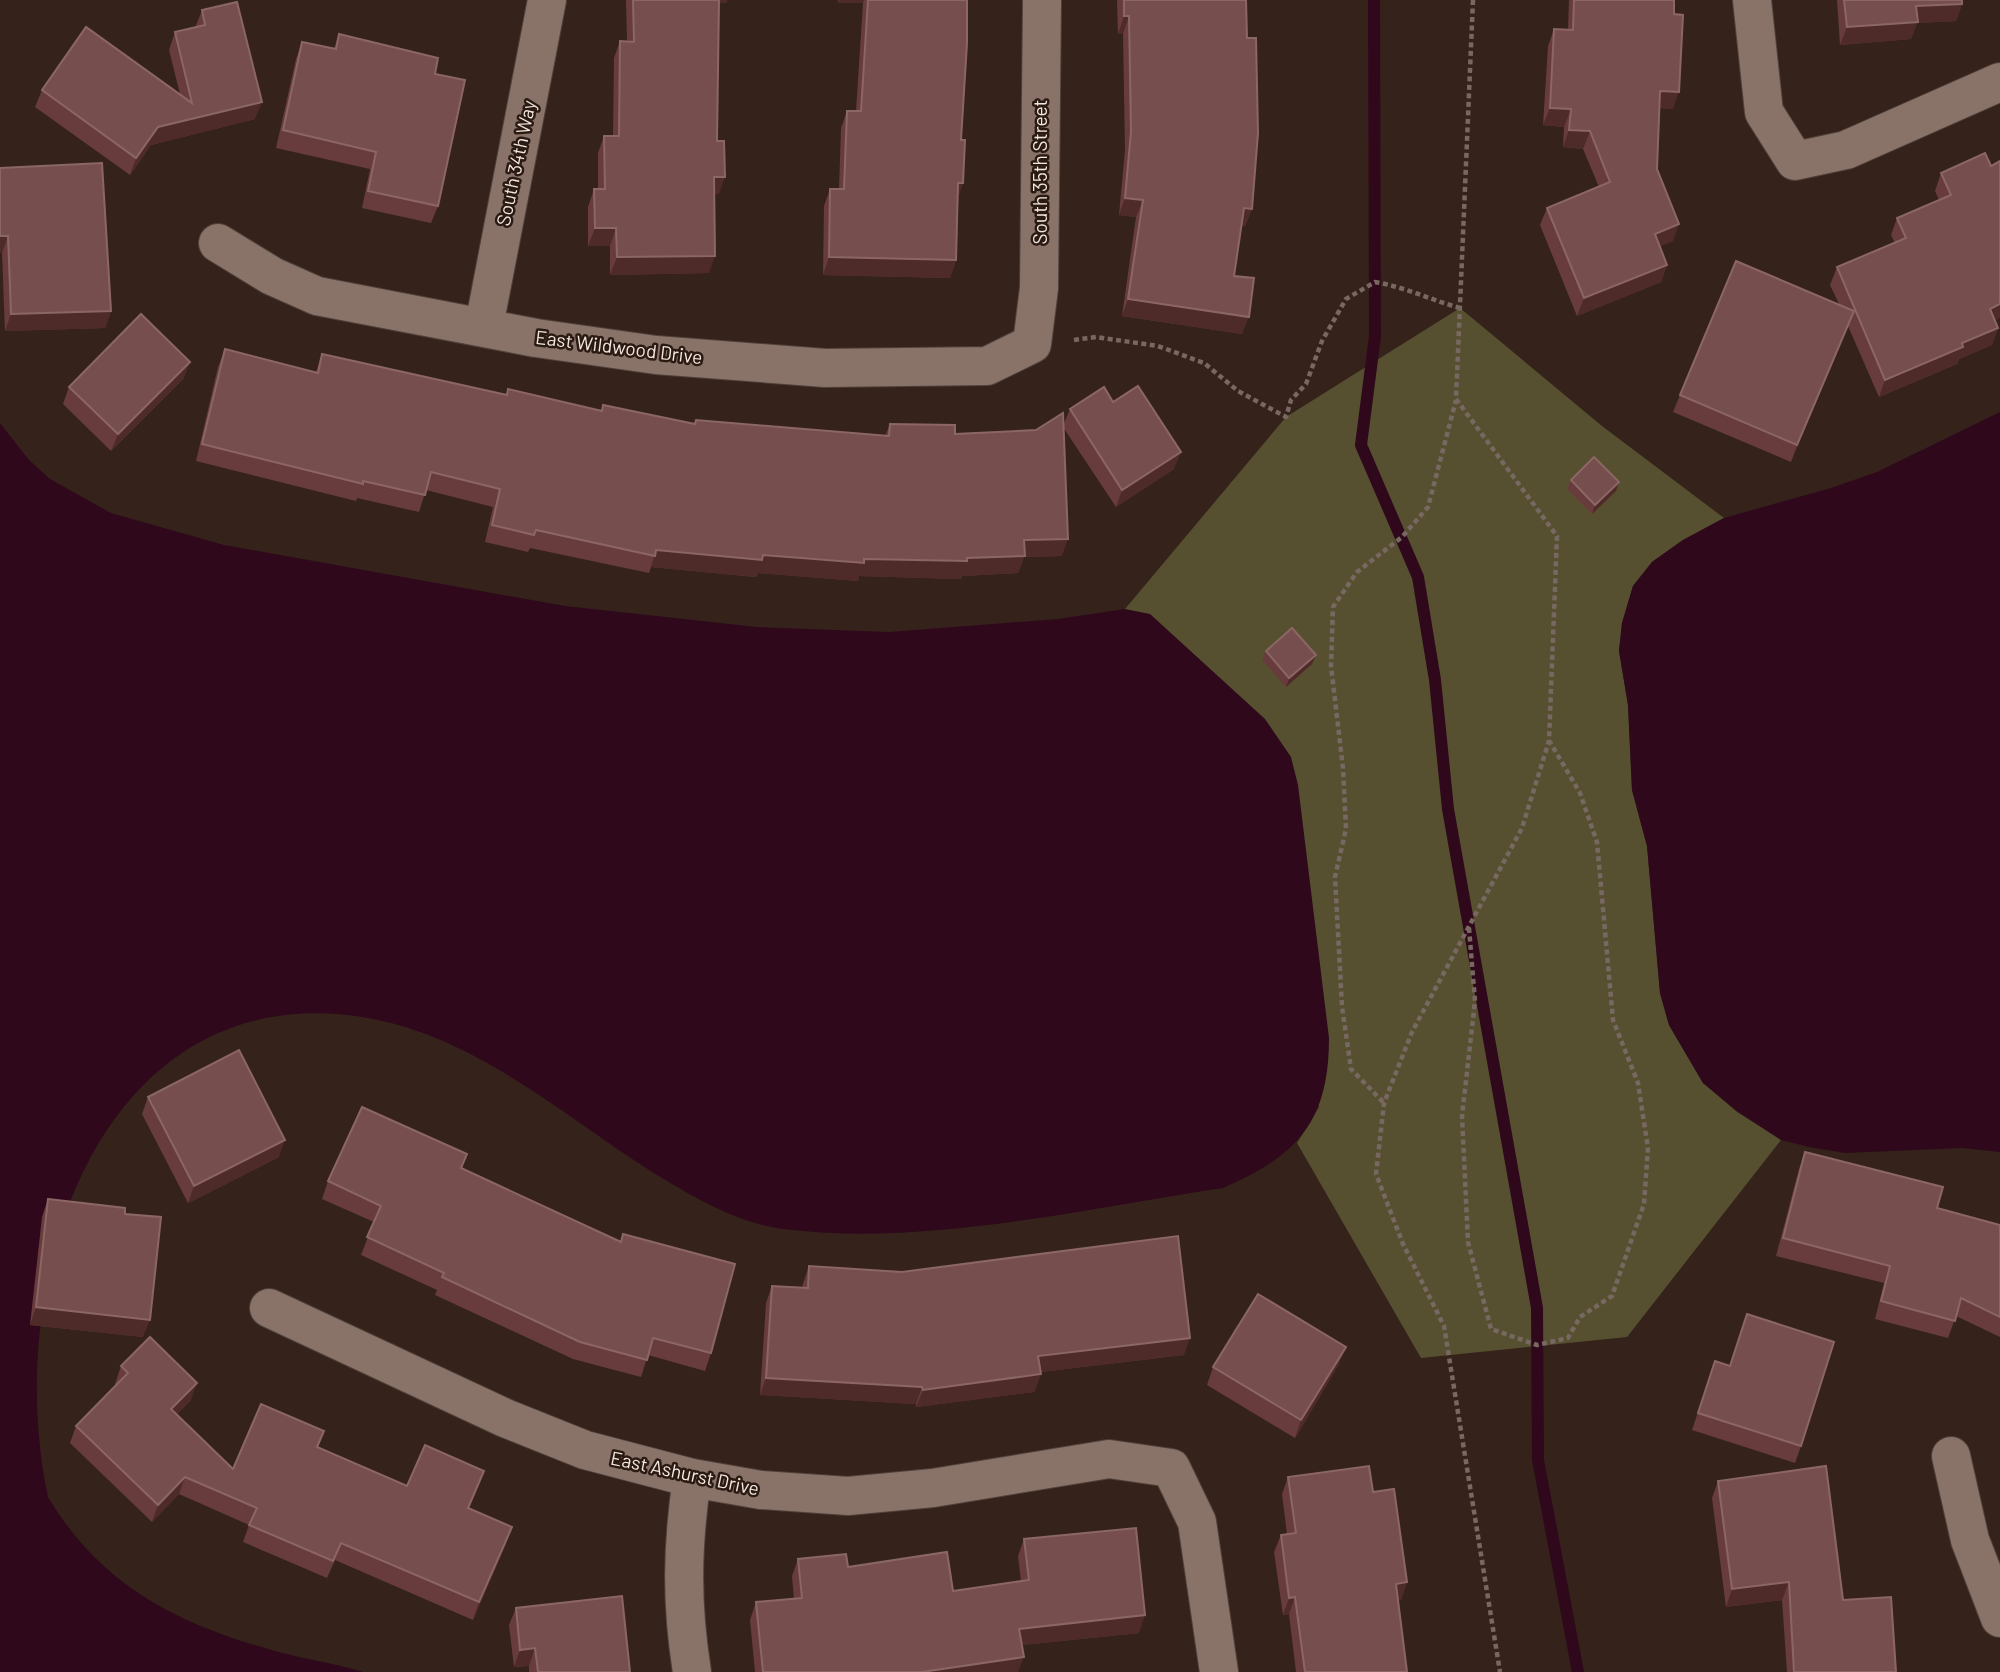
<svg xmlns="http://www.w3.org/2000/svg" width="2000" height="1672" font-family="Barlow,sans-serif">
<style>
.green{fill:#565031}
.water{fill:#2f081c}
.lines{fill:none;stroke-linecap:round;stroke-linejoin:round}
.stream{stroke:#2f081c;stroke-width:12}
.street-casing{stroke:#50413a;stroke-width:40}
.path{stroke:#786861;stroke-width:4.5;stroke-dasharray:5 3.5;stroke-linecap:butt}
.street{stroke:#897369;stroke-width:38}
.wall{fill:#683c3c}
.shaded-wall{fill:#4e2a28}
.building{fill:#774e4e;stroke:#8b6665;stroke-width:2}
.labels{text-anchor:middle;stroke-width:5;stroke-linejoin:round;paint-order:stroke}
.street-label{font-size:19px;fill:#f3e7e1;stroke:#2b1a11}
</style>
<rect width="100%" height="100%" fill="#35231b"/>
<!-- green -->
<path class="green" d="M1460 308 1602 426 1724 518 1683 540 1652 562 1633 586 1622 623 1619 651 1628 705 1632 790 1647 846 1660 993 1669 1025 1703 1083 1737 1112 1781 1140 1627 1337 1421 1358 1297 1143 1319 1107 1125 609 1286 417Z"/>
<!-- water -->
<g class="water">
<path d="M2000 412V1152L1962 1148 1845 1153 1809 1147 1781 1140 1737 1111 1703 1083 1669 1025 1660 993 1647 846 1632 790 1628 705 1619 651 1622 623 1633 586 1652 562 1683 540 1724 518 1831 488 1877 472Z"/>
<path d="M0 423 29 460 50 479 111 513 224 545 565 606 757 627 889 632 1058 619 1125 609 1150 614 1265 719 1291 757 1298 785 1329 1038C1329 1122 1297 1156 1223 1188 1083 1209 923 1247 783 1229 737 1223 693 1197 654 1173 566 1118 479 1039 373 1019 107 968 0 1270 48 1497 101 1586 178 1624 275 1651 304 1659 334 1663 363 1672H0Z"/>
</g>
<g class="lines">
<!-- stream -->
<path class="stream" d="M1374 0 1375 336 1361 445 1418 577 1435 680 1448 809 1537 1308 1538 1460 1578 1672"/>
<defs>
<g id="street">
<path d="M1752 0 1764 112 1795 161 1846 150 2000 82"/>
<path d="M218 243 272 276 317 296 536 338 656 355 825 368 987 366 1032 344 1039 288 1042 0"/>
<path d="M484 326 547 0"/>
<path d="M269 1308 505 1418 585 1450 692 1478 761 1490 848 1496 933 1488 1109 1459 1171 1468 1197 1522 1219 1672"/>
<path d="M1951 1456 1970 1540 2000 1618"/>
<path d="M692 1672C681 1603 682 1547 692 1478"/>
</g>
</defs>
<!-- street casing -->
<use href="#street" class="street-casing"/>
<!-- path -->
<g class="path">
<path d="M1473 0 1456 399 1557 536 1549 741 1522 828 1412 1032 1384 1103 1376 1174 1403 1244 1444 1326 1500 1672"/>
<path d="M1074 340 1096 337 1158 346 1204 363 1238 391 1286 417 1291 400 1306 384 1322 341 1346 299 1375 282C1405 287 1431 300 1460 308"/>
<path d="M1469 928 1475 1001 1462 1116 1468 1242 1491 1329 1537 1345 1568 1338 1580 1317 1612 1296 1644 1204 1648 1148 1638 1083 1613 1020 1597 842 1580 793 1550 742"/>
<path d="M1383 1102 1351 1069 1342 1007 1335 877 1346 829 1343 768 1331 666 1333 607 1357 572 1402 537 1428 507 1456 400"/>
</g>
<!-- street -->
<use href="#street" class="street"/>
</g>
<!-- wall -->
<g class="wall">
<path d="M626 0H727L726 3H719L717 141 719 194H714L709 273 610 275V246H588V207L594 189H598V153L604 136H613L614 58 620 41H627Z"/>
<path d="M838 0H967L961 140 963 183 957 200 956 260 950 278 823 275 824 206 830 189H839L841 128 847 111H856L863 3H838Z"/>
<path d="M1117 0H1246L1252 209 1245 226H1241L1234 276 1242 334 1122 316 1136 217 1119 215 1125 150 1123 34H1118Z"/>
<path d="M1569 0H1674L1673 109 1660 108 1657 169 1673 241 1660 246 1667 265 1661 282 1577 316 1540 225 1547 208 1599 187 1583 149 1563 147 1564 127 1543 125 1548 46 1554 29 1568 30Z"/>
<path d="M1837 0H1962V4L1956 21 1917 23 1911 39 1840 45Z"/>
<path d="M202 10 255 119 151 145 130 175 35 107 42 90 180 94 169 50 175 32 195 28Z"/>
<path d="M339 34 435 74 438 206 431 223 362 208 370 169 276 148 296 59 302 42 334 49Z"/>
<path d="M1985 153 1995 321 1998 328 1992 345 1959 359 1957 364 1879 397 1848 326 1791 462 1673 412 1680 395 1839 304 1830 285 1837 267 1895 243 1891 235 1897 218 1939 200 1935 191 1941 173Z"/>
<path d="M0 168 111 311 105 328 5 331 2 253Z"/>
<path d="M225 349 316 372 322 354 506 395 508 389 601 411 603 405 694 424 696 420 885 436 890 424 955 434 1036 430 1063 426 1070 409 1113 402 1174 469 1116 507 1063 427 1062 556 1024 557 1018 573 962 576 961 579 859 576 858 581 758 573 756 577 651 567 649 573 530 548 528 552 485 542 493 507 426 490 419 512 357 498 356 501 196 461 218 367Z"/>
<path d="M190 362 183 379 111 451 63 404 69 387Z"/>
<path d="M1571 480 1619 482 1616 491 1592 514 1567 489Z"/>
<path d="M1266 651 1312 664 1286 687 1262 660Z"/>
<path d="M148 1097 279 1157 188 1203 142 1114Z"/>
<path d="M1805 1152 1937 1208 2000 1225V1337L1956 1316 1948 1338 1875 1319 1884 1283 1776 1256 1799 1169Z"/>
<path d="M467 1154 462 1168 620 1242 623 1234 711 1353 705 1371 648 1355 641 1377 573 1359 435 1295 437 1290 361 1255 374 1222 322 1199 328 1181Z"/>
<path d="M48 1199 125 1214 143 1337 30 1325 42 1217Z"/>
<path d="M809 1266 1184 1355 1040 1372 1041 1374 1034 1392 916 1407V1404L760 1395 766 1303 772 1286 802 1288 803 1284Z"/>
<path d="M1747 1314 1801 1446 1795 1463 1692 1430 1715 1361 1730 1366Z"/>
<path d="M1339 1364 1295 1438 1207 1385 1213 1367Z"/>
<path d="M121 1366 191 1400 177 1414 233 1469 324 1431 318 1447 407 1486 484 1471 469 1508 506 1544 473 1620 335 1560 327 1578 243 1542 249 1525 179 1494 152 1522 70 1443 76 1426 116 1385 115 1384Z"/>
<path d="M1288 1477 1373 1492 1407 1582 1401 1600H1398L1407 1672H1296L1289 1614 1283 1615 1274 1552 1281 1535 1287 1534 1282 1494Z"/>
<path d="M1718 1481 1843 1600 1896 1672H1787L1782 1600 1726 1607 1712 1498Z"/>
<path d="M1024 1539 1139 1633 1022 1645 1018 1672H755L750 1620 756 1602 794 1599 792 1576 798 1559 848 1567 953 1591 1021 1581 1018 1556Z"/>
<path d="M516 1608 630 1672H529V1666L514 1667 509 1625Z"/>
</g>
<!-- shaded-wall -->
<g class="shaded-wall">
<path d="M714 0H727L726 3H713Z"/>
<path d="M839 0H864L863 3H838Z"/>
<path d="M1962 4 1956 21 1917 23 1911 39 1840 45 1847 27 1916 6Z"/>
<path d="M1124 16H1129L1123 34H1118Z"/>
<path d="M1660 91 1679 92 1673 109 1654 108Z"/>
<path d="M262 102 255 119 151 145 130 175 136 158 158 127Z"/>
<path d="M1550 108 1571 109 1564 127 1543 125Z"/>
<path d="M1569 130 1590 131 1583 149 1563 147Z"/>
<path d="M714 177H725L719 194H708Z"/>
<path d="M958 183H963L957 200Z"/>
<path d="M1125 198 1143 200 1136 217 1119 215Z"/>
<path d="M1244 208 1252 209 1245 226 1237 225Z"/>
<path d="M1679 224 1673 241 1649 251 1655 234Z"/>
<path d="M595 228H616L610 246H588Z"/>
<path d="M0 236H8L2 253H0Z"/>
<path d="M715 256 709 273 610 275 617 257Z"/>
<path d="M829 257 956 260 950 278 823 275Z"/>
<path d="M1667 265 1661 282 1577 316 1584 298Z"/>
<path d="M1128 299 1249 317 1242 334 1122 316Z"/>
<path d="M2000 304V318L1984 326 1990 309Z"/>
<path d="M111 311 105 328 5 331 11 314Z"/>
<path d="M1854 311 1847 328 1791 462 1797 445Z"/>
<path d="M1998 328 1992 345 1959 359 1957 364 1879 397 1885 380 1962 343Z"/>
<path d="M190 362 183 379 111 451 118 434Z"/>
<path d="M1181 452 1174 469 1116 507 1122 490Z"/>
<path d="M1619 482 1616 491 1592 514 1595 505Z"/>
<path d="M1068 539 1062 556 1024 557 1018 573 962 576 961 579 859 576 858 581 758 573 756 577 651 567 656 550 763 555 864 559 967 558 1024 540Z"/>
<path d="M1316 655 1312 664 1286 687 1289 678Z"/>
<path d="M285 1140 279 1157 188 1203 194 1186Z"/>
<path d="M36 1307 150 1320 143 1337 30 1325Z"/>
<path d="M1190 1338 1184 1355 1032 1373 1038 1356Z"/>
<path d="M1346 1347 1339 1364 1295 1438 1301 1420Z"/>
<path d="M1041 1374 1034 1392 916 1407 923 1390Z"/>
<path d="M766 1378 922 1387 916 1404 760 1395Z"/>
<path d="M197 1383 191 1400 165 1426 171 1409Z"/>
<path d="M185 1477 179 1494 152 1522 158 1505Z"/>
<path d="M512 1527 506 1544 473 1620 479 1602Z"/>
<path d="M1407 1582 1401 1600 1390 1601 1396 1584Z"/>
<path d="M1789 1582 1782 1600 1726 1607 1732 1589Z"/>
<path d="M1295 1597 1289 1614 1283 1615 1289 1598Z"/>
<path d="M1145 1615 1139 1633 1013 1646 1019 1629Z"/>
<path d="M535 1648 529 1666 514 1667 520 1650Z"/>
<path d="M1024 1657 1018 1672H922Z"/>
</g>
<!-- building -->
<g class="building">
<path d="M633 0H719L717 141H724L725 177H714L715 256 617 257 616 228H595L594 189H605L604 136H619L620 41 634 42Z"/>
<path d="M868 0H967V43L961 140H965L963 183H958L956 260 829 257 830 189H844L847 111H861Z"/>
<path d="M1124 0H1246L1247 38H1256L1258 133 1252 209 1244 208 1234 276 1254 278 1249 317 1128 299 1143 200 1125 198 1131 132 1129 16H1124Z"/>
<path d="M1574 0H1674V14L1683 15 1679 92 1660 91 1657 169 1679 224 1655 234 1667 265 1584 298 1547 208 1610 182 1590 131 1569 130 1571 109 1550 108 1554 29 1573 30Z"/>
<path d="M1844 0H1962V4L1916 6 1918 22 1847 27Z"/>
<path d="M237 2 262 102 158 127 136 158 42 90 86 27 192 103 175 32 205 25 202 10Z"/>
<path d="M339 34 438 58 435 74 465 80 438 206 368 191 376 152 283 130 302 42 336 49Z"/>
<path d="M1985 153 1991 166 2000 161V304L1990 309 1998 328 1962 343 1963 347 1885 380 1837 267 1906 238 1897 218 1951 195 1941 173Z"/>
<path d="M102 163 111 311 11 314 8 236H0V168Z"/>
<path d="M1736 261 1854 311 1797 445 1680 395Z"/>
<path d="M141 314 190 362 118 434 69 387Z"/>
<path d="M225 349 318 373 322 354 507 395 508 389 602 411 603 405 695 424 696 420 889 436 890 424 955 425V434L1036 430 1063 413 1068 539 1024 540 1025 556 967 558V561L864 559V563L763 555 762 560 656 550 655 556 536 530 534 535 492 525 500 489 431 472 425 495 363 481V484L202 444Z"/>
<path d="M1138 386 1181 452 1122 490 1070 409 1104 387 1113 402Z"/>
<path d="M1594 457 1619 482 1595 505 1571 480Z"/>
<path d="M1292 628 1316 655 1289 678 1266 651Z"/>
<path d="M239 1050 285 1140 194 1186 148 1097Z"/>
<path d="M362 1107 467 1154 461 1168 621 1242 623 1234 735 1264 711 1353 653 1338 647 1360 580 1342 442 1277 444 1273 367 1237 381 1206 328 1181Z"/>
<path d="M1805 1152 1943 1187 1937 1208 2000 1225V1317L1961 1298 1955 1321 1881 1301 1890 1266 1783 1238Z"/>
<path d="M48 1199 125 1208V1214L161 1217 150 1320 36 1307Z"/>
<path d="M1178 1236 1190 1338 1038 1356 1041 1374 923 1390 922 1387 766 1378 772 1286 808 1288 809 1266 902 1272Z"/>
<path d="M1258 1294 1346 1347 1301 1420 1213 1367Z"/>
<path d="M1747 1314 1834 1342 1801 1446 1698 1413 1715 1361 1730 1366Z"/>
<path d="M150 1337 197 1383 171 1409 233 1469 261 1404 324 1431 317 1447 407 1486 425 1445 484 1471 468 1508 512 1527 479 1602 341 1543 333 1561 249 1525 257 1508 185 1477 158 1505 76 1426 128 1373 121 1366Z"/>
<path d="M1369 1466 1373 1492 1394 1489 1407 1582 1396 1584 1407 1672H1305L1295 1597 1289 1598 1281 1535 1296 1533 1288 1477Z"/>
<path d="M1826 1466 1843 1600 1891 1597 1896 1672H1794L1789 1582 1732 1589 1718 1481Z"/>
<path d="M1136 1528 1145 1615 1019 1629 1024 1657 922 1672H763L756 1602 802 1598 798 1559 846 1554 848 1567 947 1552 953 1591 1029 1580 1024 1539Z"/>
<path d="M622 1596 630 1672H538L535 1648 520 1650 516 1608Z"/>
</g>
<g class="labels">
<!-- street labels -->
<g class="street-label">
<text transform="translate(516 163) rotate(-78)" y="7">South 34th Way</text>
<text transform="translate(1040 172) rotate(-90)" y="7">South 35th Street</text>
<text transform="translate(619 347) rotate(7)" y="7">East Wildwood Drive</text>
<text transform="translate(685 1473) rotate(12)" y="7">East Ashurst Drive</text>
</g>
</g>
</svg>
